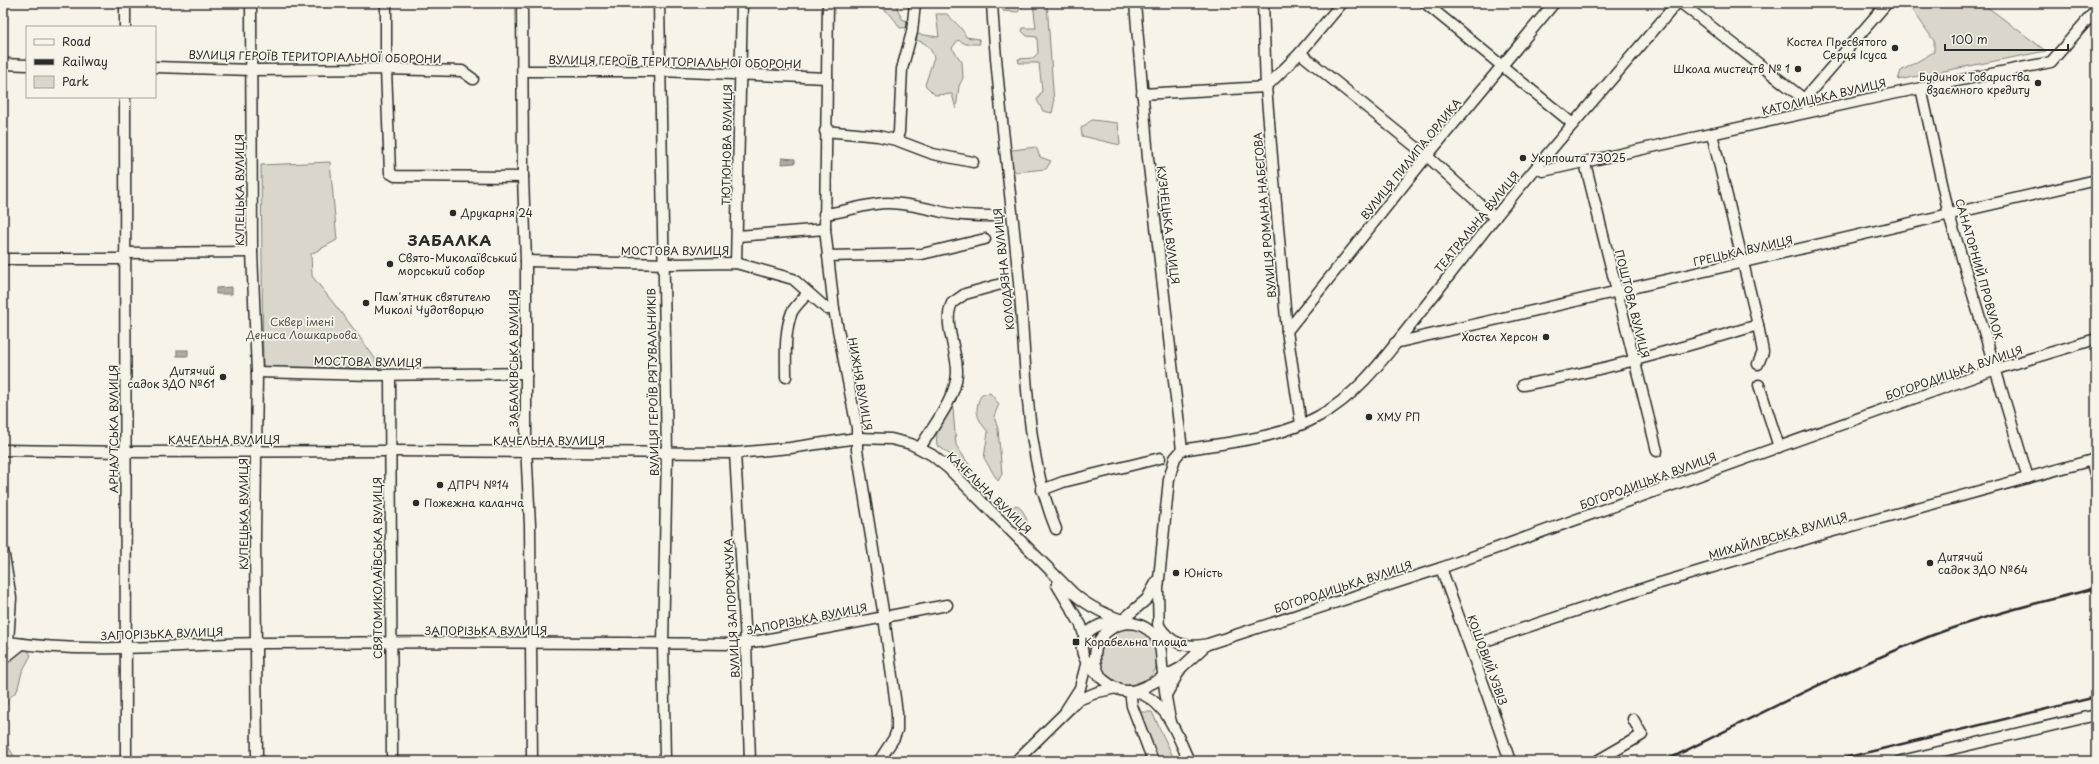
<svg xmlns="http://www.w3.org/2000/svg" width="2099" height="764" font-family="'Playpen Sans',sans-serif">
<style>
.green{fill:#dad6cc;stroke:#82807c}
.water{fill:#afaca4;stroke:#7a7874}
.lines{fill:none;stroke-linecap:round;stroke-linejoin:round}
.minor-casing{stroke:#2b2b2b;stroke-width:13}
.minor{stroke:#f7f3e8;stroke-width:10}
.rail{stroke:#2b2b2b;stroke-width:2.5}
.poi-dot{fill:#2b2b2b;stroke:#f7f3e8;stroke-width:1.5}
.labels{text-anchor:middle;stroke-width:3.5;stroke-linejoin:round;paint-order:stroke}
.poi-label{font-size:11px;fill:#2b2b2b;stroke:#f7f3e8;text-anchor:start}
.street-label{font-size:11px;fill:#2b2b2b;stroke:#f7f3e8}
.park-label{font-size:11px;fill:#575653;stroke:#f7f3e8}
.district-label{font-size:15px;font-weight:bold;letter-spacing:1px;fill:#2b2b2b;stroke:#f7f3e8}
</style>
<rect width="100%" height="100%" fill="#f7f3e8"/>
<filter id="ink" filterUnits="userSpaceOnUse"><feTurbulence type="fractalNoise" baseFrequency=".025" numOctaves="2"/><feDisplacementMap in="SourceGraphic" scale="8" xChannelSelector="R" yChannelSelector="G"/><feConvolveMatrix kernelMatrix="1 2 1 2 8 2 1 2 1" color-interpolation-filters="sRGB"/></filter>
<g filter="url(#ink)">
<!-- green -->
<g class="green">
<path d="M848 3H898L897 8 902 19 911 23V27L900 28C893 16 883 4 868 5 860 5 856 7 849 5Z"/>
<path d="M1015 3H1025L1018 12 1003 11V6H1012Z"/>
<path d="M1033 3H1047L1054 104 1052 113 1043 111 1037 100 1042 91 1039 63H1019L1018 59 1033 58 1038 53 1037 37 1027 36 1022 31 1023 28H1036Z"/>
<path d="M1908 3H1982L2046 51 1898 80 1901 71 1934 52V41Z"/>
<path d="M936 14H947C953 21 963 28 966 37L979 39 980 44H966L958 40 952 48 962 62 963 78 959 86 956 109 952 94 935 95 925 85 934 57C930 47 926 42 915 40L917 34 939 37Z"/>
<path d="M1092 120 1118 123 1120 145 1082 136 1081 128Z"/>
<path d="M1036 147 1040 157 1051 161 1046 169 1016 172C1009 164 1005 158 1010 148L1013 150Z"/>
<path d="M330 162 337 240 311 254 312 276 350 324 382 368 263 367 261 165Z"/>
<path d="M1013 294 1015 296 1018 322 1015 325 1007 324 1004 296Z"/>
<path d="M990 393 999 404 994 416 998 429 1002 474 998 481 984 458 988 432C977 419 973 409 982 394Z"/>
<path d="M952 397 956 445 970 466 968 468 937 445C934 428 945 412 952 397Z"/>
<path d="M1016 505C1022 508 1028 518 1027 525L1023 527 1008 510Z"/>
<circle cx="1129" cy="657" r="29"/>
<path d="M21 649H27L31 655 22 672 17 691 8 699 6 708 7 717 4 730 9 748 17 761H3V666Z"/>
<path d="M1139 712H1152L1175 761H1159Z"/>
</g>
<!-- water -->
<g class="water">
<path d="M782 158 795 159V163L782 164Z"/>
<path d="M232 287V294H216V288Z"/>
<rect x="177" y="350" width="11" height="6"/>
</g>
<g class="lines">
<defs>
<g id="minor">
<path d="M125 3V27"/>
<path d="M251 3 252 252 257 372 255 540 257 761"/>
<path d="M386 3V69L390 173 395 176 523 177"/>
<path d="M522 3 523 177 526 261V446L530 525 532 761"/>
<path d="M659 3 667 453 663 643 665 761"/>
<path d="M828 3 825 229 834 309 857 428V450L884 617 897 713V730L894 738 879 761"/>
<path d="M992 3C997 97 1011 189 1019 283 1027 365 1024 451 1056 529"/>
<path d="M1135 3 1148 158 1182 450"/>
<path d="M1263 3 1266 87 1287 331 1301 424"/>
<path d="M1425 3 1573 124"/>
<path d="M1681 3 1804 99"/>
<path d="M1300 53 1427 156 1495 218"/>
<path d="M3 64 27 65"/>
<path d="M155 67 252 70 386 69 462 71 473 79"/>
<path d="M523 71H660L827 78"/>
<path d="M1921 88 1949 215 2028 478"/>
<path d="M1142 94 1266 87 1300 53 1342 3"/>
<path d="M125 97 126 761"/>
<path d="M1805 104 1804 99 1887 3"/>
<path d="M825 131 878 136 896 140 933 154 973 162"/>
<path d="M1712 134 1758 325 1763 352 1758 364"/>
<path d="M896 140 899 132 902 69 912 32 915 3"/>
<path d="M1585 163 1657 451"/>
<path d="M1537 167 1543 171 1887 95 2051 62 2096 10"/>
<path d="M824 214C846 212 867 203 888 203 907 203 924 208 942 212 959 216 977 216 995 216"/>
<path d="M738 236 825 229"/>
<path d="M125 253 252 252"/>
<path d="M828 256 922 254 985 239"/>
<path d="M3 259H125"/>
<path d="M526 261 670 264 736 263 793 279 827 309H834"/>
<path d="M736 263 742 3"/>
<path d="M1287 331 1427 156 1554 3"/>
<path d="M1395 343 2096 180"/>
<path d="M257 372 372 375 527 373"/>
<path d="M390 375 392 761"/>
<path d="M786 377C786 356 784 332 792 312 796 305 803 299 808 293"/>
<path d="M1523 385C1603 371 1680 348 1758 325"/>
<path d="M1759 385 1779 447"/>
<path d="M920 448C932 427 956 399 957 373 958 351 942 324 952 303L965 294 1001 284"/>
<path d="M3 450 126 452 389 451 735 453 790 448 857 438 891 439 911 444 932 455 948 468 1073 593C1091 609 1110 617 1133 623"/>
<path d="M1182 450C1227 442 1279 439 1319 416 1358 395 1385 357 1412 323 1439 289 1466 254 1493 220 1552 146 1616 75 1677 3"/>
<path d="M735 453 746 643 750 761"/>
<path d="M2091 460 2096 477"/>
<path d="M1042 490 1063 482 1160 458"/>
<path d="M3 550 11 598 8 642C93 655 180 644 266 643 422 642 578 642 733 644L759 641 947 605"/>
<path d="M1441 568 1487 694 1510 761"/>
<path d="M1057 585 1081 625 1086 642"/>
<path d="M1119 621C1079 624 1069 651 1100 677 1109 684 1117 692 1130 691 1145 690 1167 674 1181 668"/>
<path d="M1119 623 1147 599 1157 581"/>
<path d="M1158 624C1170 644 1186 649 1208 644L1441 568 1996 369 2096 339"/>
<path d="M1159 642 1158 589 1169 479 1175 458 1182 450"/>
<path d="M1470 646 1657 584 1819 535 2096 459"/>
<path d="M3 659 22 644"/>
<path d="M1101 677C1076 636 1134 601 1158 641 1162 649 1161 656 1162 665 1164 684 1166 704 1171 722"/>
<path d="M1130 691 1132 706 1153 761"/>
<path d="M1132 691C1166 698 1176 733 1189 761"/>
<path d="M1166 695 1181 668 1205 646"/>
<path d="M1066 710 1080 688 1087 661"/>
<path d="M1016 761 1078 700 1098 692 1116 688"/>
<path d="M1597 761 1642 735 1633 719"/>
<path d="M1901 761 2096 715"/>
</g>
</defs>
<!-- minor casing -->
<use href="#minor" class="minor-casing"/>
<!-- minor -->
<use href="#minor" class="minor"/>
<!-- rail -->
<g class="rail">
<path d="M1665 761C1753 717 1842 671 1933 635 1986 615 2042 602 2096 588"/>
<path d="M1832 761 2096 697"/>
</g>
</g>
</g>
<!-- markers -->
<g class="poi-dot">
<circle cx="1895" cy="48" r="4"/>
<circle cx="1798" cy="69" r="4"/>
<circle cx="2038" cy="83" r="4"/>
<circle cx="1523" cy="158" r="4"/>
<circle cx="453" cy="213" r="4"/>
<circle cx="390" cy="264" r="4"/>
<circle cx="366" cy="303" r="4"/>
<circle cx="1546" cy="337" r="4"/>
<circle cx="223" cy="377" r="4"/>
<circle cx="1369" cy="417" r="4"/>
<circle cx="440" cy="485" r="4"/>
<circle cx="416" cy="503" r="4"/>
<circle cx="1930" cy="563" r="4"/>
<circle cx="1176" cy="573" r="4"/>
<rect x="1072" y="638" width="8" height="8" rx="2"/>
</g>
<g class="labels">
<!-- poi labels -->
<g class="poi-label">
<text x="1887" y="46" text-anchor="end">Костел Пресвятого<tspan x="1887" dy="13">Серця Ісуса</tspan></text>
<text x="1790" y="73" text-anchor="end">Школа мистецтв № 1</text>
<text x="2030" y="81" text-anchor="end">Будинок Товариства<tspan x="2030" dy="13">взаємного кредиту</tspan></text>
<text x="1531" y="162">Укрпошта 73025</text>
<text x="461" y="217">Друкарня 24</text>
<text x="398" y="262">Свято-Миколаївський<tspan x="398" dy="13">морський собор</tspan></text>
<text x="374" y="301">Пам'ятник святителю<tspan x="374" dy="13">Миколі Чудотворцю</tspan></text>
<text x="1538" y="341" text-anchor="end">Хостел Херсон</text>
<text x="215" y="375" text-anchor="end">Дитячий<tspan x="215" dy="13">садок ЗДО №61</tspan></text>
<text x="1377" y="421">ХМУ РП</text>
<text x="448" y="489">ДПРЧ №14</text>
<text x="424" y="507">Пожежна каланча</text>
<text x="1938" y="561">Дитячий<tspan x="1938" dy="13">садок ЗДО №64</tspan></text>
<text x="1184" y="577">Юність</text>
<text x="1084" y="646">Корабельна площа</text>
</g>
<!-- street labels -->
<g class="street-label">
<text transform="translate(315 57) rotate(1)" y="4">ВУЛИЦЯ ГЕРОЇВ ТЕРИТОРІАЛЬНОЇ ОБОРОНИ</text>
<text transform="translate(675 62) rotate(1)" y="4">ВУЛИЦЯ ГЕРОЇВ ТЕРИТОРІАЛЬНОЇ ОБОРОНИ</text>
<text transform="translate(1824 97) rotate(-13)" y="4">КАТОЛИЦЬКА ВУЛИЦЯ</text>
<text transform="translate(727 145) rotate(-89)" y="4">ТЮТЮНОВА ВУЛИЦЯ</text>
<text transform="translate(1411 159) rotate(-51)" y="4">ВУЛИЦЯ ПИЛИПА ОРЛИКА</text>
<text transform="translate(240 190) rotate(-90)" y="4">КУПЕЦЬКА ВУЛИЦЯ</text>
<text transform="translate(1265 215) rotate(-95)" y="4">ВУЛИЦЯ РОМАНА НАБЄГОВА</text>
<text transform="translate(1477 222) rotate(-51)" y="4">ТЕАТРАЛЬНА ВУЛИЦЯ</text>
<text transform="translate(1168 225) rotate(83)" y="4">КУЗНЕЦЬКА ВУЛИЦЯ</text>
<text x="675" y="255">МОСТОВА ВУЛИЦЯ</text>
<text transform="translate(1743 251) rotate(-13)" y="4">ГРЕЦЬКА ВУЛИЦЯ</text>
<text transform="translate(1004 269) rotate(-96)" y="4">КОЛОДЯЗНА ВУЛИЦЯ</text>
<text transform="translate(1979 269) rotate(74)" y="4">САНАТОРНИЙ ПРОВУЛОК</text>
<text transform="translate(1632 304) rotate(76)" y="4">ПОШТОВА ВУЛИЦЯ</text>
<text transform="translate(514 358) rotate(-90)" y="4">ЗАБАЛКІВСЬКА ВУЛИЦЯ</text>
<text transform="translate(368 362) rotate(1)" y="4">МОСТОВА ВУЛИЦЯ</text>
<text transform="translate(1954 373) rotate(-19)" y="4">БОГОРОДИЦЬКА ВУЛИЦЯ</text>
<text transform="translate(653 382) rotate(-91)" y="4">ВУЛИЦЯ ГЕРОЇВ РЯТУВАЛЬНИКІВ</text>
<text transform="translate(860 384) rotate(80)" y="4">НИЖНЯ ВУЛИЦЯ</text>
<text transform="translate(114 429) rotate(-90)" y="4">АРНАУТСЬКА ВУЛИЦЯ</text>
<text x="224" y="444">КАЧЕЛЬНА ВУЛИЦЯ</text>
<text x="549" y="445">КАЧЕЛЬНА ВУЛИЦЯ</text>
<text transform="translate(1648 481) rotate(-20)" y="4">БОГОРОДИЦЬКА ВУЛИЦЯ</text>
<text transform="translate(989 493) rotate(44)" y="4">КАЧЕЛЬНА ВУЛИЦЯ</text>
<text transform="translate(244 514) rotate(-90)" y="4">КУПЕЦЬКА ВУЛИЦЯ</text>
<text transform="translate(1778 536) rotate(-16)" y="4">МИХАЙЛІВСЬКА ВУЛИЦЯ</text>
<text transform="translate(378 568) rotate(-90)" y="4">СВЯТОМИКОЛАЇВСЬКА ВУЛИЦЯ</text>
<text transform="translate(1343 587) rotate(-18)" y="4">БОГОРОДИЦЬКА ВУЛИЦЯ</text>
<text transform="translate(732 608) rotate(-93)" y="4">ВУЛИЦЯ ЗАПОРОЖЧУКА</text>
<text transform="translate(807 619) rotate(-11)" y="4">ЗАПОРІЗЬКА ВУЛИЦЯ</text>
<text x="486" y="635">ЗАПОРІЗЬКА ВУЛИЦЯ</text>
<text transform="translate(162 634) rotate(-2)" y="4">ЗАПОРІЗЬКА ВУЛИЦЯ</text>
<text transform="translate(1487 660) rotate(70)" y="4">КОШОВИЙ УЗВІЗ</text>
</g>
<!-- park labels -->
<g class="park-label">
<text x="302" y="326">Сквер імені<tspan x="302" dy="13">Дениса Лошкарьова</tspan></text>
</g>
<!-- district labels -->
<g class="district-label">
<text x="450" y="246">ЗАБАЛКА</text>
</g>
</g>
<!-- margin -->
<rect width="2099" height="764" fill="none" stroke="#f7f3e8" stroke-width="16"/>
<rect x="8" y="8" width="2083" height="748" fill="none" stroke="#2b2b2b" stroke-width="1.5" filter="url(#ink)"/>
<!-- legend -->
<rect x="26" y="26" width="130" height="72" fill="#f7f3e8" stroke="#a5a39c"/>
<rect x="34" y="39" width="20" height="6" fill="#f7f3e8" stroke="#a5a39c"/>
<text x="62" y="46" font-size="12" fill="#2b2b2b">Road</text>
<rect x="34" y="59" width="20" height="6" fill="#2b2b2b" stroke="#a5a39c"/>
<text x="62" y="66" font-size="12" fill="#2b2b2b">Railway</text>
<rect x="34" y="76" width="20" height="12" fill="#dad6cc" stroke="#a5a39c"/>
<text x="62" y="86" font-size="12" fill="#2b2b2b">Park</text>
<!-- scale -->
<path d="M1945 44v6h123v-6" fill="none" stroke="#2b2b2b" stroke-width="2"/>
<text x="1951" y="44" font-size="12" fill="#2b2b2b" stroke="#f7f3e8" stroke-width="3" paint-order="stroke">100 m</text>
</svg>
